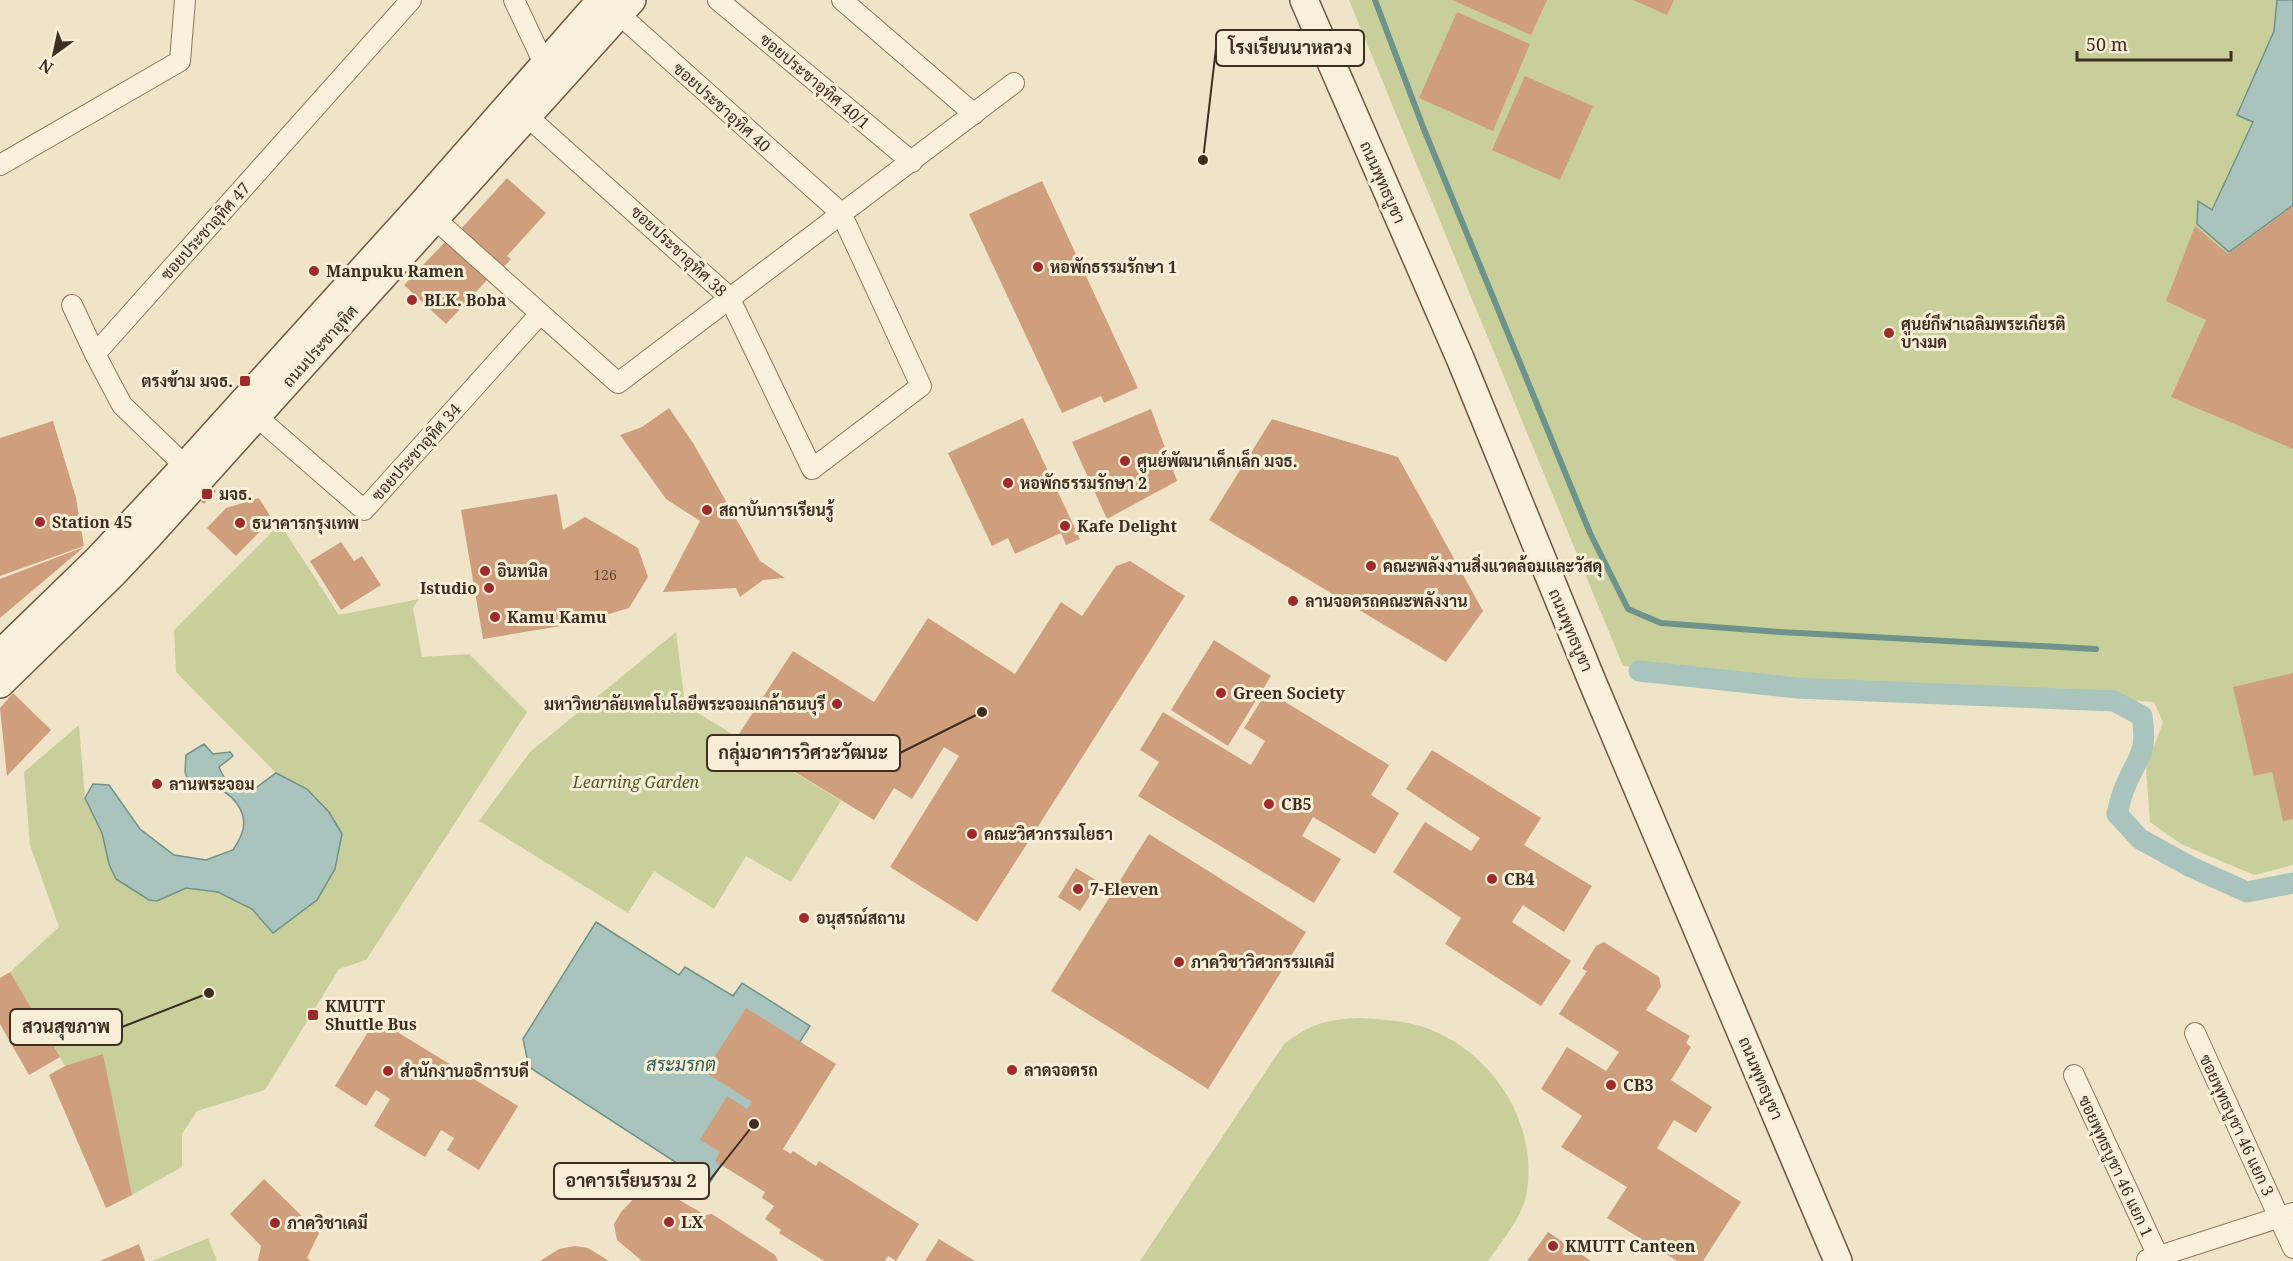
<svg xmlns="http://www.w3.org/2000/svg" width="2293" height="1261" font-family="'Noto Serif',Sarabun,serif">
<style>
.green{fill:#c9cf9b}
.water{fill:#a9c4bc;stroke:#6f938a;stroke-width:1.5}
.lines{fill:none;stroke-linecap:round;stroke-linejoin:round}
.stream{stroke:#6f938a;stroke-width:6}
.canal{stroke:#a9c4bc;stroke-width:21}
.building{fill:#cf9f7d}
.minor-casing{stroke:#8d765c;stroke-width:22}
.secondary-casing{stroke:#6f573f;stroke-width:30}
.minor{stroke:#faf1dc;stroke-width:20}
.secondary{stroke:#faf1dc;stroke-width:27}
.poi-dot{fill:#9e2a2b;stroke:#f7eed8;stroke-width:2}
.labels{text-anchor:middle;stroke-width:6;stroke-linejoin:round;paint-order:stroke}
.number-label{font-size:14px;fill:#624a37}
.street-label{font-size:16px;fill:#3d2e20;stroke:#f7eed8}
.poi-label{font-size:16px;font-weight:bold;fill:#3d2e20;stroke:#f7eed8;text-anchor:start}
.park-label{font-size:16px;font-style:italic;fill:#4d5a26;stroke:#f7eed8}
.water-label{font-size:18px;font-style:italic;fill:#2f5d5a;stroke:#f7eed8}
.leader{fill:none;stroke:#3d2e20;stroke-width:2}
.callout-dot{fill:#3d2e20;stroke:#f7eed8;stroke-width:2}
.callout{fill:#f7eed8;stroke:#3d2e20;stroke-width:2}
.callout-label{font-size:18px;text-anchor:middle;font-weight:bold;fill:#3d2e20}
</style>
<rect width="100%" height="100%" fill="#f0e4c8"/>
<!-- green -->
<g class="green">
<path d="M1349 0H2293V865L2254 875 2181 844 2150 822 2146 768 2163 722 2154 702 1623 666Z"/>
<path d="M280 524 339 615 419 599 413 608 422 657 469 654 527 712 366 960 339 969 265 1090 197 1111 182 1134V1167L132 1195 65 1066 10 972 59 927 30 845 24 772 79 725 85 798 102 833 109 864 116 879 157 901 186 888 218 892 252 909 273 933 316 900 307 789 276 773 176 672 174 630Z"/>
<path d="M676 632 685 705 841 801 791 882 746 856 714 909 654 871 628 913 479 821 530 752Z"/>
<path d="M1362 1018C1388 1020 1415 1021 1438 1033 1496 1059 1537 1125 1527 1190 1524 1216 1502 1240 1488 1261H1140L1284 1044C1311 1023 1329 1019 1362 1018Z"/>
<path d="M208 1238 217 1261H152Z"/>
</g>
<!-- water -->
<g class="water">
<path d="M2277 0H2293V205L2229 252 2197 224 2198 201 2212 210 2253 122 2237 115 2274 31Z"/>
<path d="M204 744 213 754 230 752 233 756 219 767C226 785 234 789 253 790L276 773 307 789 329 812 342 834 335 869 317 900 273 933 252 909 218 892 186 888 157 901 149 900 116 879 109 864 102 833 85 798 93 784 109 785 140 829 174 855 206 860 233 850C236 845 240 839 242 833 249 813 232 790 211 788 205 787 198 790 192 791L185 772 186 755Z"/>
<path d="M596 922 679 975 685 967 733 996 742 983 810 1026 709 1184 529 1067 523 1039Z"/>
</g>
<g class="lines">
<!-- stream -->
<path class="stream" d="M1375 0 1423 127 1590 533 1628 609 1661 623 1780 632 2096 649"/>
<!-- canal -->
<path class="canal" d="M1639 671 1797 688 2114 701 2142 716C2148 755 2138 755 2125 787 2121 796 2119 806 2117 814L2140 839 2191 867 2247 892 2293 883"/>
</g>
<!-- building -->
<g class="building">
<path d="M1452 0H1547L1531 35Z"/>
<path d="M1633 0H1674L1667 15Z"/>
<path d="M1457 12 1530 44 1493 131 1419 98Z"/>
<path d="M1525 76 1593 106 1560 180 1492 150Z"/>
<path d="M507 178 546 213 507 256 511 259 503 268 460 230Z"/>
<path d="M1042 181 1138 388 1104 403 1101 396 1062 413 969 214Z"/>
<path d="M2293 206V449L2171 397 2206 320 2166 301 2195 226 2228 254Z"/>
<path d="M445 242 487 280 446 324 404 285Z"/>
<path d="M669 408 693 443 760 561 785 578 763 580 740 597 736 588 663 592 700 521 666 499 620 435 642 427Z"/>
<path d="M1151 409 1177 481 1107 519 1072 442Z"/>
<path d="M1023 418 1080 539 1066 545 1061 533 1015 554 1008 538 992 546 948 453Z"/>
<path d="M1272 419 1398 457 1483 611 1446 662 1209 520Z"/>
<path d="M53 421 76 498 84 546 0 576V438Z"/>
<path d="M209 485 216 491 204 504 197 498Z"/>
<path d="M557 494 563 530 585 517 638 548 648 577 629 608 579 623 483 639 461 510Z"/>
<path d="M259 498 272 519 236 556 207 528 226 508Z"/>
<path d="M341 542 354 561 362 556 381 585 341 610 310 561Z"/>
<path d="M84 547 0 618V579Z"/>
<path d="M1130 561 1185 596 977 922 890 867 959 756 944 747 912 799 894 788 874 820 737 737 793 651 874 702 928 618 1015 674 1061 602 1082 616 1116 566Z"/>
<path d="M1214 640 1271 676 1228 746 1171 710Z"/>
<path d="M2293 673V819L2283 821 2272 772 2254 776 2233 687Z"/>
<path d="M1267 691 1389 765 1371 795 1399 813 1375 854 1313 817 1302 836 1341 859 1314 903 1138 796 1159 762 1140 750 1163 712 1251 765 1265 741 1244 728Z"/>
<path d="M13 693 51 730 7 776 0 708Z"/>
<path d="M1432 750 1541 818 1524 845 1592 886 1564 932 1523 905 1512 922 1571 961 1541 1006 1445 944 1461 918 1393 872 1425 822 1471 851 1480 838 1406 789Z"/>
<path d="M1149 834 1306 932 1208 1089 1051 991Z"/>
<path d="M1076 868 1099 882 1080 911 1058 897Z"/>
<path d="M1604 942 1659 977 1661 987 1646 1010 1690 1036 1686 1043 1691 1047 1671 1080 1712 1107 1696 1133 1674 1120 1657 1148 1741 1202 1703 1261H1677L1607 1218 1627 1187 1561 1147 1582 1116 1541 1089 1567 1047 1606 1071 1619 1052 1559 1014 1587 971 1582 969 1596 946Z"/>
<path d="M10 972 60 1057 29 1075 0 1024V978Z"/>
<path d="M746 1008 836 1064 783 1149 791 1154 793 1151 816 1166 819 1161 919 1224 896 1261 888 1256 885 1261H824L779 1233 781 1230 765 1219 774 1206 762 1198 765 1192 715 1161 720 1152 700 1140 727 1096 747 1109 752 1102 705 1072Z"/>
<path d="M376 1019 518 1106 479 1170 447 1150 454 1138 441 1130 425 1157 374 1126 390 1099 376 1090 366 1106 335 1086Z"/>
<path d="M103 1054 132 1195 106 1208 49 1075 65 1066Z"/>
<path d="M264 1179 319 1233 307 1258 311 1261H258L261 1246 230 1214Z"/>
<path d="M652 1184 705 1215 712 1214 775 1255 778 1261H642L617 1240 614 1224 621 1212 645 1187Z"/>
<path d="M1548 1232 1591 1261H1527Z"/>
<path d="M939 1239 975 1261H925Z"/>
<path d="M139 1244 145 1261H100Z"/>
<path d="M575 1246 588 1248 609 1261H540L559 1249Z"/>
</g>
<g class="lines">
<defs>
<g id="minor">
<path d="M514 0 549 74"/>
<path d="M718 0 912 162"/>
<path d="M842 0 974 114"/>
<path d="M519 109 729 297 812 469 921 386 841 213 610 6"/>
<path d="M0 165 180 61 185 0"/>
<path d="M425 210 618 383 1014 83"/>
<path d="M72 305 95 354"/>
<path d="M256 416 364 510 540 314"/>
<path d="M185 466 122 405 95 354 411 0"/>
<path d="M2195 1033 2293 1248"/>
<path d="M2074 1075 2158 1256"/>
<path d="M2147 1260 2293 1213"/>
</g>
<g id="secondary">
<path d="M1304 0 1460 358 1592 681 1838 1261"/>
<path d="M0 654 98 559 185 466 420 206 601 0"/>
<path d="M0 684 114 573 148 537 632 0"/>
</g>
</defs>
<!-- minor casing -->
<use href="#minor" class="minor-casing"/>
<!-- secondary casing -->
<use href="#secondary" class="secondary-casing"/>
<!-- minor -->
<use href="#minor" class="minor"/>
<!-- secondary -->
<use href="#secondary" class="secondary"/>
</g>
<!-- markers -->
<g class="poi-dot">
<circle cx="1038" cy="267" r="6"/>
<circle cx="314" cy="271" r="6"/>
<circle cx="412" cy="300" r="6"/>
<circle cx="1889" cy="333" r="6"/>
<rect x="239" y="375" width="12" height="12" rx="3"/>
<circle cx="1125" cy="461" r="6"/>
<circle cx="1008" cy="483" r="6"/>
<rect x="201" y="488" width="12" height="12" rx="3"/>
<circle cx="707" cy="510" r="6"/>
<circle cx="40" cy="522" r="6"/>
<circle cx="240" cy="523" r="6"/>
<circle cx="1065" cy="526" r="6"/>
<circle cx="1371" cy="566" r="6"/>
<circle cx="485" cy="571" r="6"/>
<circle cx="489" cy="588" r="6"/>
<circle cx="1293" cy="601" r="6"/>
<circle cx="495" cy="617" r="6"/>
<circle cx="1221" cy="693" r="6"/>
<circle cx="837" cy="704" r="6"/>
<circle cx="157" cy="784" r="6"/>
<circle cx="1269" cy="804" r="6"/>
<circle cx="972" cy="834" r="6"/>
<circle cx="1492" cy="879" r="6"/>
<circle cx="1078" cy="889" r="6"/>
<circle cx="804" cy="918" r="6"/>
<circle cx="1179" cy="962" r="6"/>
<rect x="307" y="1009" width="12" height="12" rx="3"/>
<circle cx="1012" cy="1070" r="6"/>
<circle cx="388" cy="1071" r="6"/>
<circle cx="1611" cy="1085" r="6"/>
<circle cx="669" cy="1222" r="6"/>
<circle cx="275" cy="1223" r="6"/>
<circle cx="1553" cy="1246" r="6"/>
</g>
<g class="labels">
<!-- number labels -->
<g class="number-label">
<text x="605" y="580">126</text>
</g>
<!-- street labels -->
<g class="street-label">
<text transform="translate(815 81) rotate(40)" y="6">ซอยประชาอุทิศ 40/1</text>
<text transform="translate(722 107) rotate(42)" y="6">ซอยประชาอุทิศ 40</text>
<text transform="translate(1383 182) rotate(66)" y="6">ถนนพุทธบูชา</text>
<text transform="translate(205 231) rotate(-48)" y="6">ซอยประชาอุทิศ 47</text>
<text transform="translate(679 251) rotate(43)" y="6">ซอยประชาอุทิศ 38</text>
<text transform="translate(320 346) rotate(-48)" y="6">ถนนประชาอุทิศ</text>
<text transform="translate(416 452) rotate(-48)" y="6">ซอยประชาอุทิศ 34</text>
<text transform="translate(1571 630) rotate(67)" y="6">ถนนพุทธบูชา</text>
<text transform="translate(1761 1078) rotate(67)" y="6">ถนนพุทธบูชา</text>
<text transform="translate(2237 1125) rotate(65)" y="6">ซอยพุทธบูชา 46 แยก 3</text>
<text transform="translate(2116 1166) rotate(65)" y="6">ซอยพุทธบูชา 46 แยก 1</text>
</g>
<!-- poi labels -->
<g class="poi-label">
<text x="1050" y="273">หอพักธรรมรักษา 1</text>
<text x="326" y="277">Manpuku Ramen</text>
<text x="424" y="306">BLK. Boba</text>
<text x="1901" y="330">ศูนย์กีฬาเฉลิมพระเกียรติ<tspan x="1901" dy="18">บางมด</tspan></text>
<text x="233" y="387" text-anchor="end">ตรงข้าม มจธ.</text>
<text x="1137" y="467">ศูนย์พัฒนาเด็กเล็ก มจธ.</text>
<text x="1020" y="489">หอพักธรรมรักษา 2</text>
<text x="219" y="500">มจธ.</text>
<text x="719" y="516">สถาบันการเรียนรู้</text>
<text x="52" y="528">Station 45</text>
<text x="252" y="529">ธนาคารกรุงเทพ</text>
<text x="1077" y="532">Kafe Delight</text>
<text x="1383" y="572">คณะพลังงานสิ่งแวดล้อมและวัสดุ</text>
<text x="497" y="577">อินทนิล</text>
<text x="477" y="594" text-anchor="end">Istudio</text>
<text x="1305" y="607">ลานจอดรถคณะพลังงาน</text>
<text x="507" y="623">Kamu Kamu</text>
<text x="1233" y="699">Green Society</text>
<text x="825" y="710" text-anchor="end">มหาวิทยาลัยเทคโนโลยีพระจอมเกล้าธนบุรี</text>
<text x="169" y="790">ลานพระจอม</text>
<text x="1281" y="810">CB5</text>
<text x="984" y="840">คณะวิศวกรรมโยธา</text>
<text x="1504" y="885">CB4</text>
<text x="1090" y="895">7-Eleven</text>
<text x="816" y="924">อนุสรณ์สถาน</text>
<text x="1191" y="968">ภาควิชาวิศวกรรมเคมี</text>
<text x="325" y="1012">KMUTT<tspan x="325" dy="18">Shuttle Bus</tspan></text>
<text x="1024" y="1076">ลาดจอดรถ</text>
<text x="400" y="1077">สำนักงานอธิการบดี</text>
<text x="1623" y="1091">CB3</text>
<text x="681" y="1228">LX</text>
<text x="287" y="1229">ภาควิชาเคมี</text>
<text x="1565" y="1252">KMUTT Canteen</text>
</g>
<!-- park labels -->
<g class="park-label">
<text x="636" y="788">Learning Garden</text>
</g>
<!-- water labels -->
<g class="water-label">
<text x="681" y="1071">สระมรกต</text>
</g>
</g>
<!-- callouts -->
<path class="leader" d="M1203 160L1216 48M982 712L900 753M209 993L122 1027M754 1124L709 1181"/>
<g class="callout-dot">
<circle cx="1203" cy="160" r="6"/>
<circle cx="982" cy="712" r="6"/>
<circle cx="209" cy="993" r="6"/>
<circle cx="754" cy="1124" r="6"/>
</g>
<g class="callout">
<rect x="1216" y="30" width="148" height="36" rx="6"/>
<rect x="707" y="735" width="193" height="36" rx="6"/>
<rect x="10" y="1009" width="112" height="36" rx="6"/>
<rect x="554" y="1163" width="155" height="36" rx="6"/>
</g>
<g class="callout-label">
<text x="1290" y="54">โรงเรียนนาหลวง</text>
<text x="803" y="759">กลุ่มอาคารวิศวะวัฒนะ</text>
<text x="66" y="1033">สวนสุขภาพ</text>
<text x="631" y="1187">อาคารเรียนรวม 2</text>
</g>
<!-- north arrow -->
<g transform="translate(54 54) rotate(213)" stroke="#f7eed8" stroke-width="4.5" paint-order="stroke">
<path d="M0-4.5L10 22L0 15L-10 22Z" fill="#3d2e20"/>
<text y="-9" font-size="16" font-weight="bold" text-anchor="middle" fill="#3d2e20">N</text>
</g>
<!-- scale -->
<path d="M2077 51v9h154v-9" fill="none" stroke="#3d2e20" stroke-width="3"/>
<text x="2086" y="51" font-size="18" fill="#3d2e20" stroke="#f7eed8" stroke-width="4.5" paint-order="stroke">50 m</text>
</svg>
